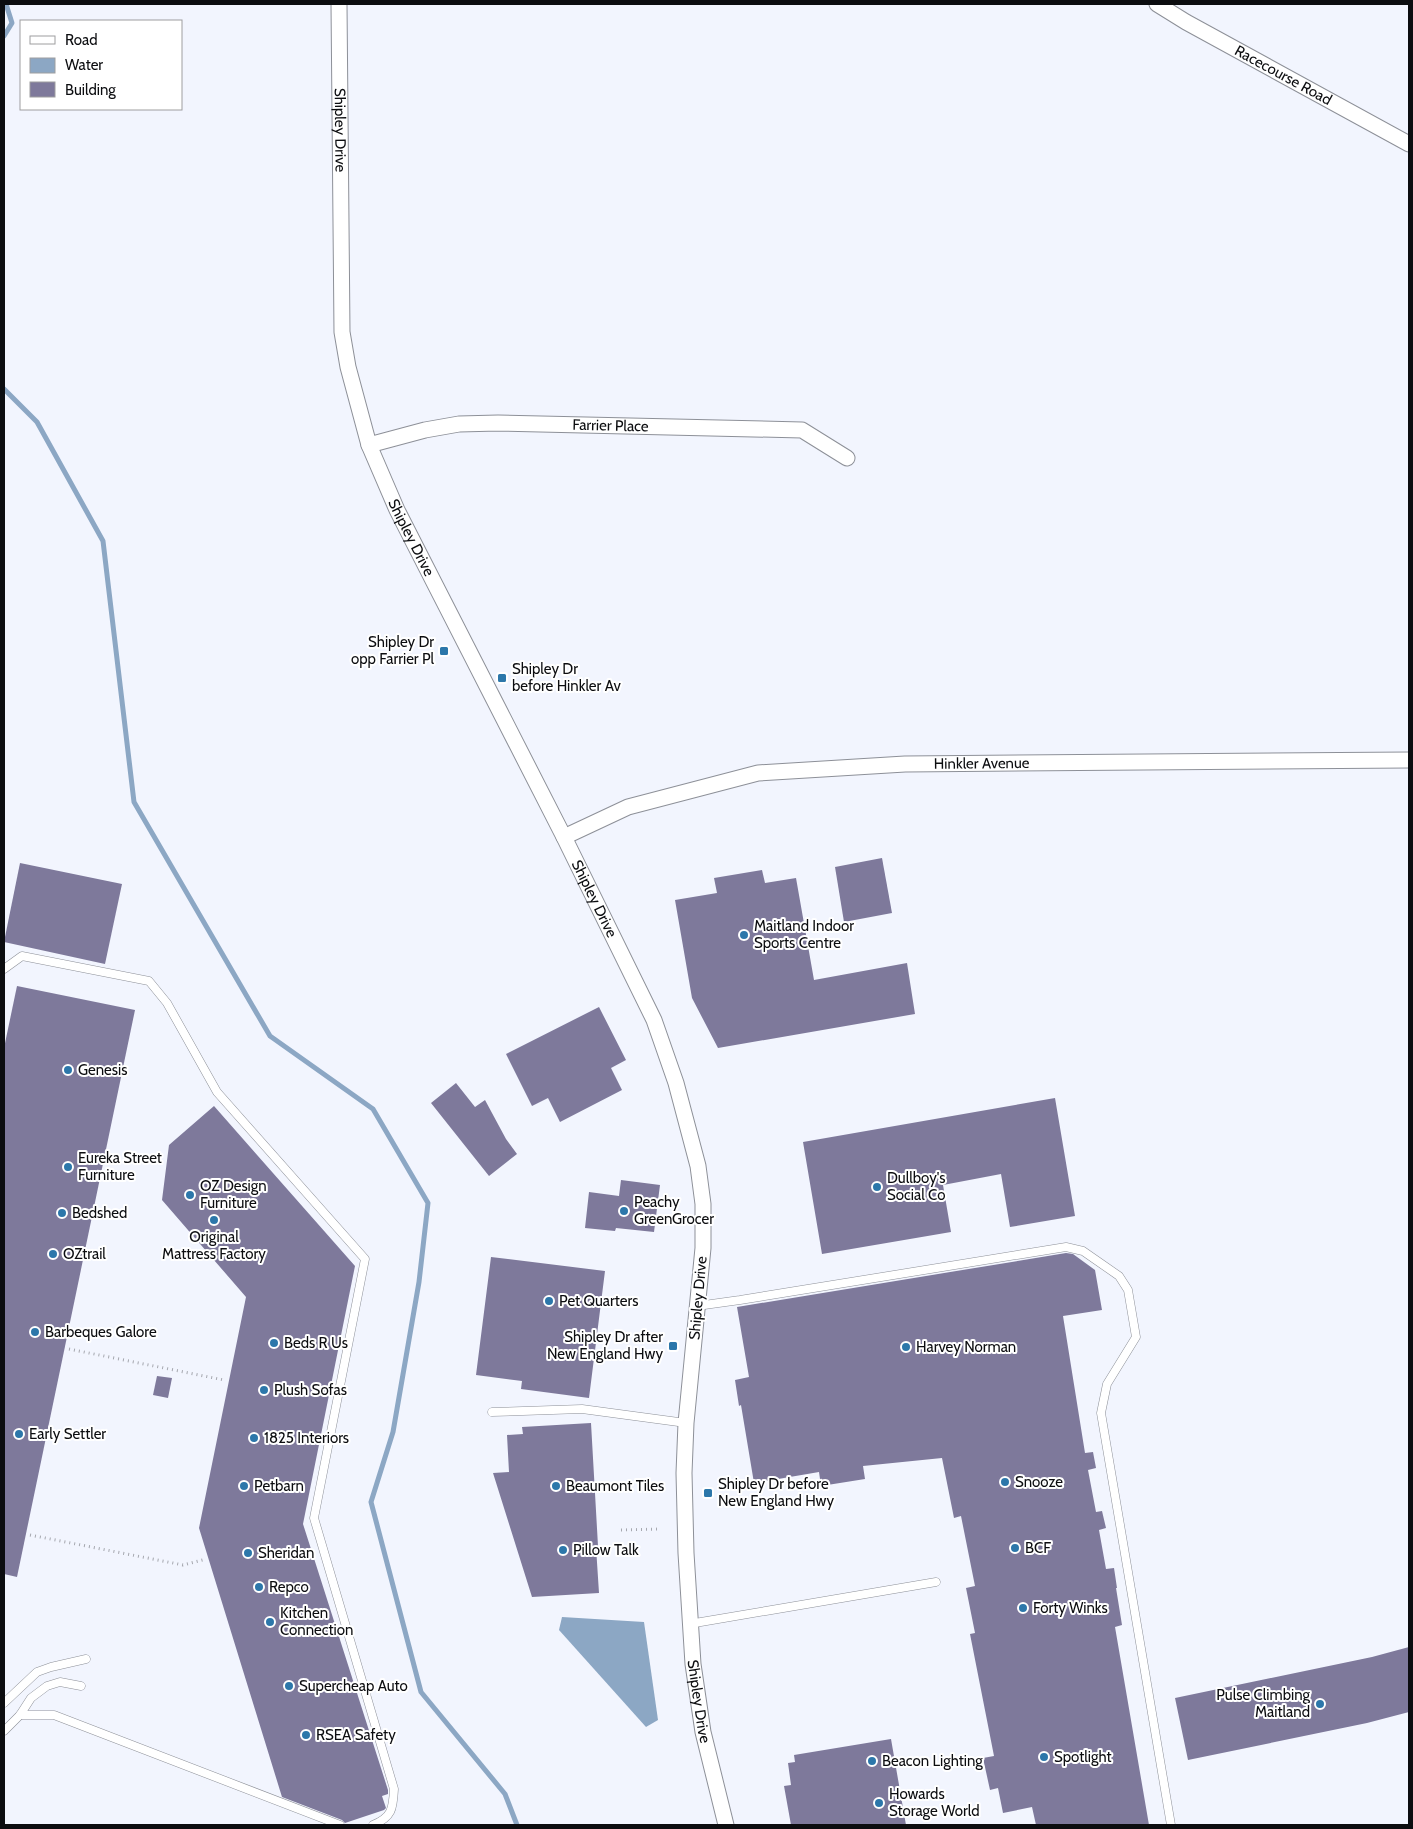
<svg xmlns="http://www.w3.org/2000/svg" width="1413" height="1829" font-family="Cabin,sans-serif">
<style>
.water{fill:#8ca7c4}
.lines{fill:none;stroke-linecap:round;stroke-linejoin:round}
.stream{stroke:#8ca7c4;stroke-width:5}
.building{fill:#7e799b}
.service-casing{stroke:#8d9098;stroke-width:9}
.minor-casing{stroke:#8d9098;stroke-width:17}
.path{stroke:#a5a7ae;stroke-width:3;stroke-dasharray:1 4;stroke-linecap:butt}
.service{stroke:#fff;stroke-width:8}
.minor{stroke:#fff;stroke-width:15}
.poi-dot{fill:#2c77aa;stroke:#fff;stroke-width:2}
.labels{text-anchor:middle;stroke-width:4;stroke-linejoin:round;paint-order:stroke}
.street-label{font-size:15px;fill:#0c0d10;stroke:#fff}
.poi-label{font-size:15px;fill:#0c0d10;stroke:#fff;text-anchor:start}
</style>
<rect width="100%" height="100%" fill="#f2f5fe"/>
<!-- water -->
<path class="water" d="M562 1617 644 1622 658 1720 646 1727 559 1630Z"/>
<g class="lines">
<!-- stream -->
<g class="stream">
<path d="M4 36 12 23 6 4"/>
<path d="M4 389 37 422 103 541 134 802 270 1036 373 1109 428 1203 419 1282 393 1432 371 1502 421 1692 505 1794 517 1825"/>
</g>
</g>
<!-- building -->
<g class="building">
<path d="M882 858 892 913 844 922 835 867Z"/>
<path d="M20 863 122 884 105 964 4 942Z"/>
<path d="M762 870 765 883 796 878 814 980 907 963 915 1014 718 1048 692 998 675 900 717 893 714 878Z"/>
<path d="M17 986 135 1010 17 1577 4 1574V1048Z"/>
<path d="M599 1007 626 1060 611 1068 622 1090 560 1122 548 1098 532 1106 506 1054Z"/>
<path d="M456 1083 475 1107 485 1100 506 1139 517 1154 489 1176 431 1103Z"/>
<path d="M1055 1098 1075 1216 1010 1227 1001 1174 943 1185 951 1232 822 1254 803 1142Z"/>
<path d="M214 1106 355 1266 303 1524 388 1790V1794L382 1796 386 1808 384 1810 345 1823 342 1820 282 1797 199 1528 246 1297 162 1200 169 1145Z"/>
<path d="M621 1180 660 1185 654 1232 616 1228 615 1231 585 1228 589 1192 619 1196Z"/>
<path d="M1066 1253 1073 1254 1095 1270 1102 1310 1063 1316 1085 1453 1093 1452 1096 1468 1088 1470 1096 1512 1102 1511 1106 1528 1099 1530 1106 1569 1114 1568 1117 1588H1116L1122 1625 1115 1627 1149 1825H1036L1032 1807 1003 1813 998 1788 990 1790 983 1758 994 1756 970 1634 975 1633 966 1588 975 1586 961 1516 954 1518 942 1458 863 1466 865 1479 821 1486 819 1472 754 1483 741 1405 739 1406 735 1380 749 1377 737 1307Z"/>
<path d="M491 1257 605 1271 589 1398 521 1389 522 1381 476 1375Z"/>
<path d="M157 1376 172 1378 168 1398 153 1395Z"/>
<path d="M591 1423 598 1546 596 1547 599 1593 532 1597 493 1473 509 1472 507 1435 523 1434 522 1427Z"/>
<path d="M1409 1647V1712L1367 1723 1188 1760 1175 1698 1372 1657Z"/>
<path d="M891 1739 906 1825H791L784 1786 791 1785 788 1763 795 1762 794 1755Z"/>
</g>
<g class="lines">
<defs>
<g id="service">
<path d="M4 969 22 956 149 981 167 1003 217 1092 365 1259 314 1518 394 1789C393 1809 392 1817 373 1825"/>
<path d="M697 1306 740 1300 1066 1247 1083 1251 1119 1276 1128 1290 1136 1337 1107 1384 1101 1413 1171 1825"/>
<path d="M492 1412 582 1409 686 1423"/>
<path d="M689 1624 936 1582"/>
<path d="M4 1703 37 1672 51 1667 86 1659"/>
<path d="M20 1715H54L340 1825"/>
<path d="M4 1731 20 1715 31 1698 47 1686 60 1682 81 1686"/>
</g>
<g id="minor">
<path id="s1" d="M339 4 342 332 348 367 369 445 397 510 564 837 654 1020 676 1083 698 1166 703 1204V1248L686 1423 684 1473 686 1553 693 1664 703 1732 726 1825"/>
<path id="s2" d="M1157 4 1186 22 1409 144"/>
<path id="s3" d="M369 445 425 430 459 424 498 423 802 430 847 458"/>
<path id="s4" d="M564 837 628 807 758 773 905 764 1409 760"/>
</g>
</defs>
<!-- service casing -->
<use href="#service" class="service-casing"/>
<!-- minor casing -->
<use href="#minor" class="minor-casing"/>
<!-- path -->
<g class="path">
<path d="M69 1349 224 1380"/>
<path d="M621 1530 661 1529"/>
<path d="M30 1535 183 1565 206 1559"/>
</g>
<!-- service -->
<use href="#service" class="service"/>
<!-- minor -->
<use href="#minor" class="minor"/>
</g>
<!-- markers -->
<g class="poi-dot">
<rect x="439" y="646" width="10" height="10" rx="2.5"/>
<rect x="497" y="673" width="10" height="10" rx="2.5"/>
<circle cx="744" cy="935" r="5"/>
<circle cx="68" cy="1070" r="5"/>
<circle cx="68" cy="1167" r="5"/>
<circle cx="877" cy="1187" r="5"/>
<circle cx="190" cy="1195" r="5"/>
<circle cx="624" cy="1211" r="5"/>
<circle cx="62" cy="1213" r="5"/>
<circle cx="214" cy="1220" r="5"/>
<circle cx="53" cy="1254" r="5"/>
<circle cx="549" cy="1301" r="5"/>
<circle cx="35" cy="1332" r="5"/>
<circle cx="274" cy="1343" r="5"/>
<rect x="668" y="1341" width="10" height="10" rx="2.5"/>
<circle cx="906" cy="1347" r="5"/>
<circle cx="264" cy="1390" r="5"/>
<circle cx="19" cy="1434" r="5"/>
<circle cx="254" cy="1438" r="5"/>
<circle cx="1005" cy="1482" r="5"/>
<circle cx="244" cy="1486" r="5"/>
<circle cx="556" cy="1486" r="5"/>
<rect x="703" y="1488" width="10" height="10" rx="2.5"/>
<circle cx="1015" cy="1548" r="5"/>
<circle cx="563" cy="1550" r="5"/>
<circle cx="248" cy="1553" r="5"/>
<circle cx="259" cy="1587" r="5"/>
<circle cx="1023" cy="1608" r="5"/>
<circle cx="270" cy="1622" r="5"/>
<circle cx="289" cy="1686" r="5"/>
<circle cx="1320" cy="1704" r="5"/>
<circle cx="306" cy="1735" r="5"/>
<circle cx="1044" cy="1757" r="5"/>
<circle cx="872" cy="1761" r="5"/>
<circle cx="879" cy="1803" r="5"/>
</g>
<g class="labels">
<!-- street labels -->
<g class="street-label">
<text dy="5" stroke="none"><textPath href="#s2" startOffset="145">Racecourse Road</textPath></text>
<text dy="5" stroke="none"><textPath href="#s1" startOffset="126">Shipley Drive</textPath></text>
<text dy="5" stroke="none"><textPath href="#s3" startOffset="244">Farrier Place</textPath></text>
<text dy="5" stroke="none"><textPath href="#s1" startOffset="546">Shipley Drive</textPath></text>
<text dy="5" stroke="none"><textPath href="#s4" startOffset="429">Hinkler Avenue</textPath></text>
<text dy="5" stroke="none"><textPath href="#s1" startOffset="951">Shipley Drive</textPath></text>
<text transform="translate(698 1298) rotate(-85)" y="5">Shipley Drive</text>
<text dy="5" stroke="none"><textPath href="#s1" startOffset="1776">Shipley Drive</textPath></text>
</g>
<!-- poi labels -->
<g class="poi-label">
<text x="434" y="647" text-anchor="end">Shipley Dr<tspan x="434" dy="17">opp Farrier Pl</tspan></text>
<text x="512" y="674">Shipley Dr<tspan x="512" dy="17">before Hinkler Av</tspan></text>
<text x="754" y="931">Maitland Indoor<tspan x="754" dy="17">Sports Centre</tspan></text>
<text x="78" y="1075">Genesis</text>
<text x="78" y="1163">Eureka Street<tspan x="78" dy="17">Furniture</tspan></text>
<text x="887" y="1183">Dullboy's<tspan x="887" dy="17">Social Co</tspan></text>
<text x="200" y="1191">OZ Design<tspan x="200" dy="17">Furniture</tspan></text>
<text x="634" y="1207">Peachy<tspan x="634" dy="17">GreenGrocer</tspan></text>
<text x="72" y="1218">Bedshed</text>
<text x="214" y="1242" text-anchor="middle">Original<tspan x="214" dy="17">Mattress Factory</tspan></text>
<text x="63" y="1259">OZtrail</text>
<text x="559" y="1306">Pet Quarters</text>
<text x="45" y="1337">Barbeques Galore</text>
<text x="663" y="1342" text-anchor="end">Shipley Dr after<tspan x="663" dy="17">New England Hwy</tspan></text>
<text x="284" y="1348">Beds R Us</text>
<text x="916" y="1352">Harvey Norman</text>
<text x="274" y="1395">Plush Sofas</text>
<text x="29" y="1439">Early Settler</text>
<text x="264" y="1443">1825 Interiors</text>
<text x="1015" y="1487">Snooze</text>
<text x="718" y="1489">Shipley Dr before<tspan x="718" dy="17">New England Hwy</tspan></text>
<text x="254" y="1491">Petbarn</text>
<text x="566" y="1491">Beaumont Tiles</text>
<text x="1025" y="1553">BCF</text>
<text x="573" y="1555">Pillow Talk</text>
<text x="258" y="1558">Sheridan</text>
<text x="269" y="1592">Repco</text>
<text x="1033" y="1613">Forty Winks</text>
<text x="280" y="1618">Kitchen<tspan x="280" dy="17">Connection</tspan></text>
<text x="299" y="1691">Supercheap Auto</text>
<text x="1310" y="1700" text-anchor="end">Pulse Climbing<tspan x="1310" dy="17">Maitland</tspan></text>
<text x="316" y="1740">RSEA Safety</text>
<text x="1054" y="1762">Spotlight</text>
<text x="882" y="1766">Beacon Lighting</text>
<text x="889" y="1799">Howards<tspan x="889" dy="17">Storage World</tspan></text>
</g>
</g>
<!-- border -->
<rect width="1413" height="1829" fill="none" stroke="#0c0d10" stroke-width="10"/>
<!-- legend -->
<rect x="20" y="20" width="162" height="90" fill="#ffffff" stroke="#9e9e9f"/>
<rect x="30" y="36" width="25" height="8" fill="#ffffff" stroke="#9e9e9f"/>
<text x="65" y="45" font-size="15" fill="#0c0d10">Road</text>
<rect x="30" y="58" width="25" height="15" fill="#8ca7c4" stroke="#9e9e9f"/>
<text x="65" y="70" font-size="15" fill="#0c0d10">Water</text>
<rect x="30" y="82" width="25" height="15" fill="#7e799b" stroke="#9e9e9f"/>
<text x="65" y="95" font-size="15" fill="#0c0d10">Building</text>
</svg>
